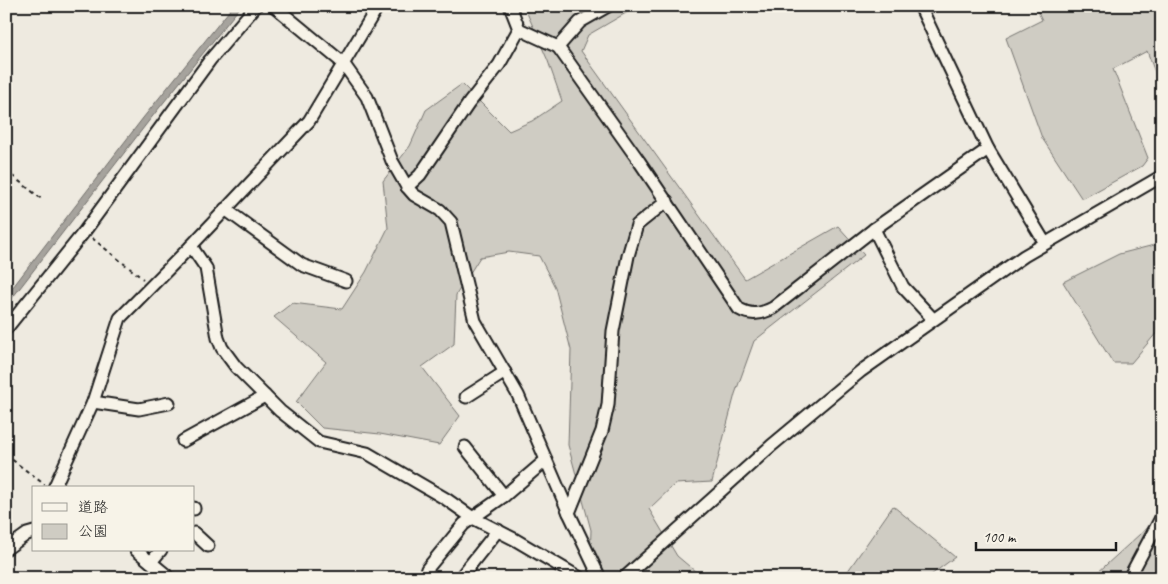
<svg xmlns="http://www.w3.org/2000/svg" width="1168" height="584" font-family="Caveat,'Klee One',sans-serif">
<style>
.green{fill:#cfccc3;stroke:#767470}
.water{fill:#a6a39d;stroke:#6f6d69}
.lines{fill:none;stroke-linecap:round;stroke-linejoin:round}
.minor-casing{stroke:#1c1c1c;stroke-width:15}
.path{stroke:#1c1c1c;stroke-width:2;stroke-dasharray:4 4;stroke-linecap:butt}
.minor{stroke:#f7f3e8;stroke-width:11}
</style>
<rect width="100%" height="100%" fill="#eeeae0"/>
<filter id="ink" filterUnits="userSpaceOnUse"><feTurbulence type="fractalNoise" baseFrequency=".02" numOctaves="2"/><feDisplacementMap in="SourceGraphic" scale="10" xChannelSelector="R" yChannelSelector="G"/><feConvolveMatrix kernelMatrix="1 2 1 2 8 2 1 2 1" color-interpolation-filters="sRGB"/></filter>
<g filter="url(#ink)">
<!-- green -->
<g class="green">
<path d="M524 6H638L588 35 581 51 745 279 838 226 864 255 754 341 735 394 712 482 675 484 649 509 677 556 696 572 722 578H604L590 557 591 530 568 445 571 350 555 287 539 256 509 252 480 257 456 295 454 344 422 367 460 416 439 445 380 434 322 428 296 402 326 362 274 317 292 303 342 309 366 272 388 228 383 181 410 146 426 110 462 84 509 131 532 121 562 101 548 61Z"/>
<path d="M1035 6H1162V91L1147 51 1113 69 1148 158 1142 166 1082 199 1042 138 1006 38 1042 20Z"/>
<path d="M1162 243V289L1158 331 1131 363H1113L1063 282 1119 254Z"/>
<path d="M893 506 955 557 927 578H843Z"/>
<path d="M1162 514V578H1094L1095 575Z"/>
</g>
<!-- water -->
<path class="water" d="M233 6H241L148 122 6 306V296L143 118Z"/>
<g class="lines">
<defs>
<g id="minor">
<path d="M274 6 343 63 367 97 392 161 407 187 414 195 440 210 451 222 475 321 518 395 569 513 600 578"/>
<path d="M510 6 519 29 558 47 639 161 739 309C751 316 761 314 773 308L874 229 988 149"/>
<path d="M920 6 988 149 1045 243"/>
<path d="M558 47 580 22 608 6"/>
<path d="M407 187 420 175 469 103 499 65 519 29"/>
<path d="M225 209 302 265 346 281"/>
<path d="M874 229 903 287 933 319"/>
<path d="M191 246 206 268 218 338 222 348 236 367 280 411 319 442 367 453 446 499 473 518 514 539 580 578"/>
<path d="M6 329 84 232 210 60 256 6"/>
<path d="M466 397 505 372"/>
<path d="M93 402 139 409 169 403"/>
<path d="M183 441 265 396"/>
<path d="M465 447 504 496"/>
<path d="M54 488 93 402 120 318 191 246 309 121 378 6"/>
<path d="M194 508V509"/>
<path d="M569 513 602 431 608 405 613 331 628 256 637 225 667 201"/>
<path d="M194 533 208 546"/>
<path d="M6 549 27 534 34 532"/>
<path d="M136 550 170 578"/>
<path d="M151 562 161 550"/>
<path d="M424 578 427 569 464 524 504 496 546 460"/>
<path d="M460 578 498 530"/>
<path d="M624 578 771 446 861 371 1024 256 1162 176"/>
<path d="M1129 578 1162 516"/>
</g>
</defs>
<!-- minor casing -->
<use href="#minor" class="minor-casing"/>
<!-- path -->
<g class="path">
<path d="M6 171 43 200"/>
<path d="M92 238 143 279"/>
<path d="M6 455 45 485"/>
</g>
<!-- minor -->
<use href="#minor" class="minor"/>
</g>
</g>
<!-- margin -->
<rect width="1168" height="584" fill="none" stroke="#f7f3e8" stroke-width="25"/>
<rect x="12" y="12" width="1143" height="559" fill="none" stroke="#1c1c1c" stroke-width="2" filter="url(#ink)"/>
<!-- legend -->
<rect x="32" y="486" width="162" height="65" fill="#f7f3e8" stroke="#9f9d96"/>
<rect x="42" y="503" width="25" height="8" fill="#f7f3e8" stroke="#9f9d96"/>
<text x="78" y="512" font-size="15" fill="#1c1c1c">道路</text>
<rect x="42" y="524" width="25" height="15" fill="#cfccc3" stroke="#9f9d96"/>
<text x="78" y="536" font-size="15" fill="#1c1c1c">公園</text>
<!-- scale -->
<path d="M976 542v8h140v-8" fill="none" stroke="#1c1c1c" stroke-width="2.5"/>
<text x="983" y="542" font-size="15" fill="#1c1c1c" stroke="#f7f3e8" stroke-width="4" paint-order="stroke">100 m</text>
</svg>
